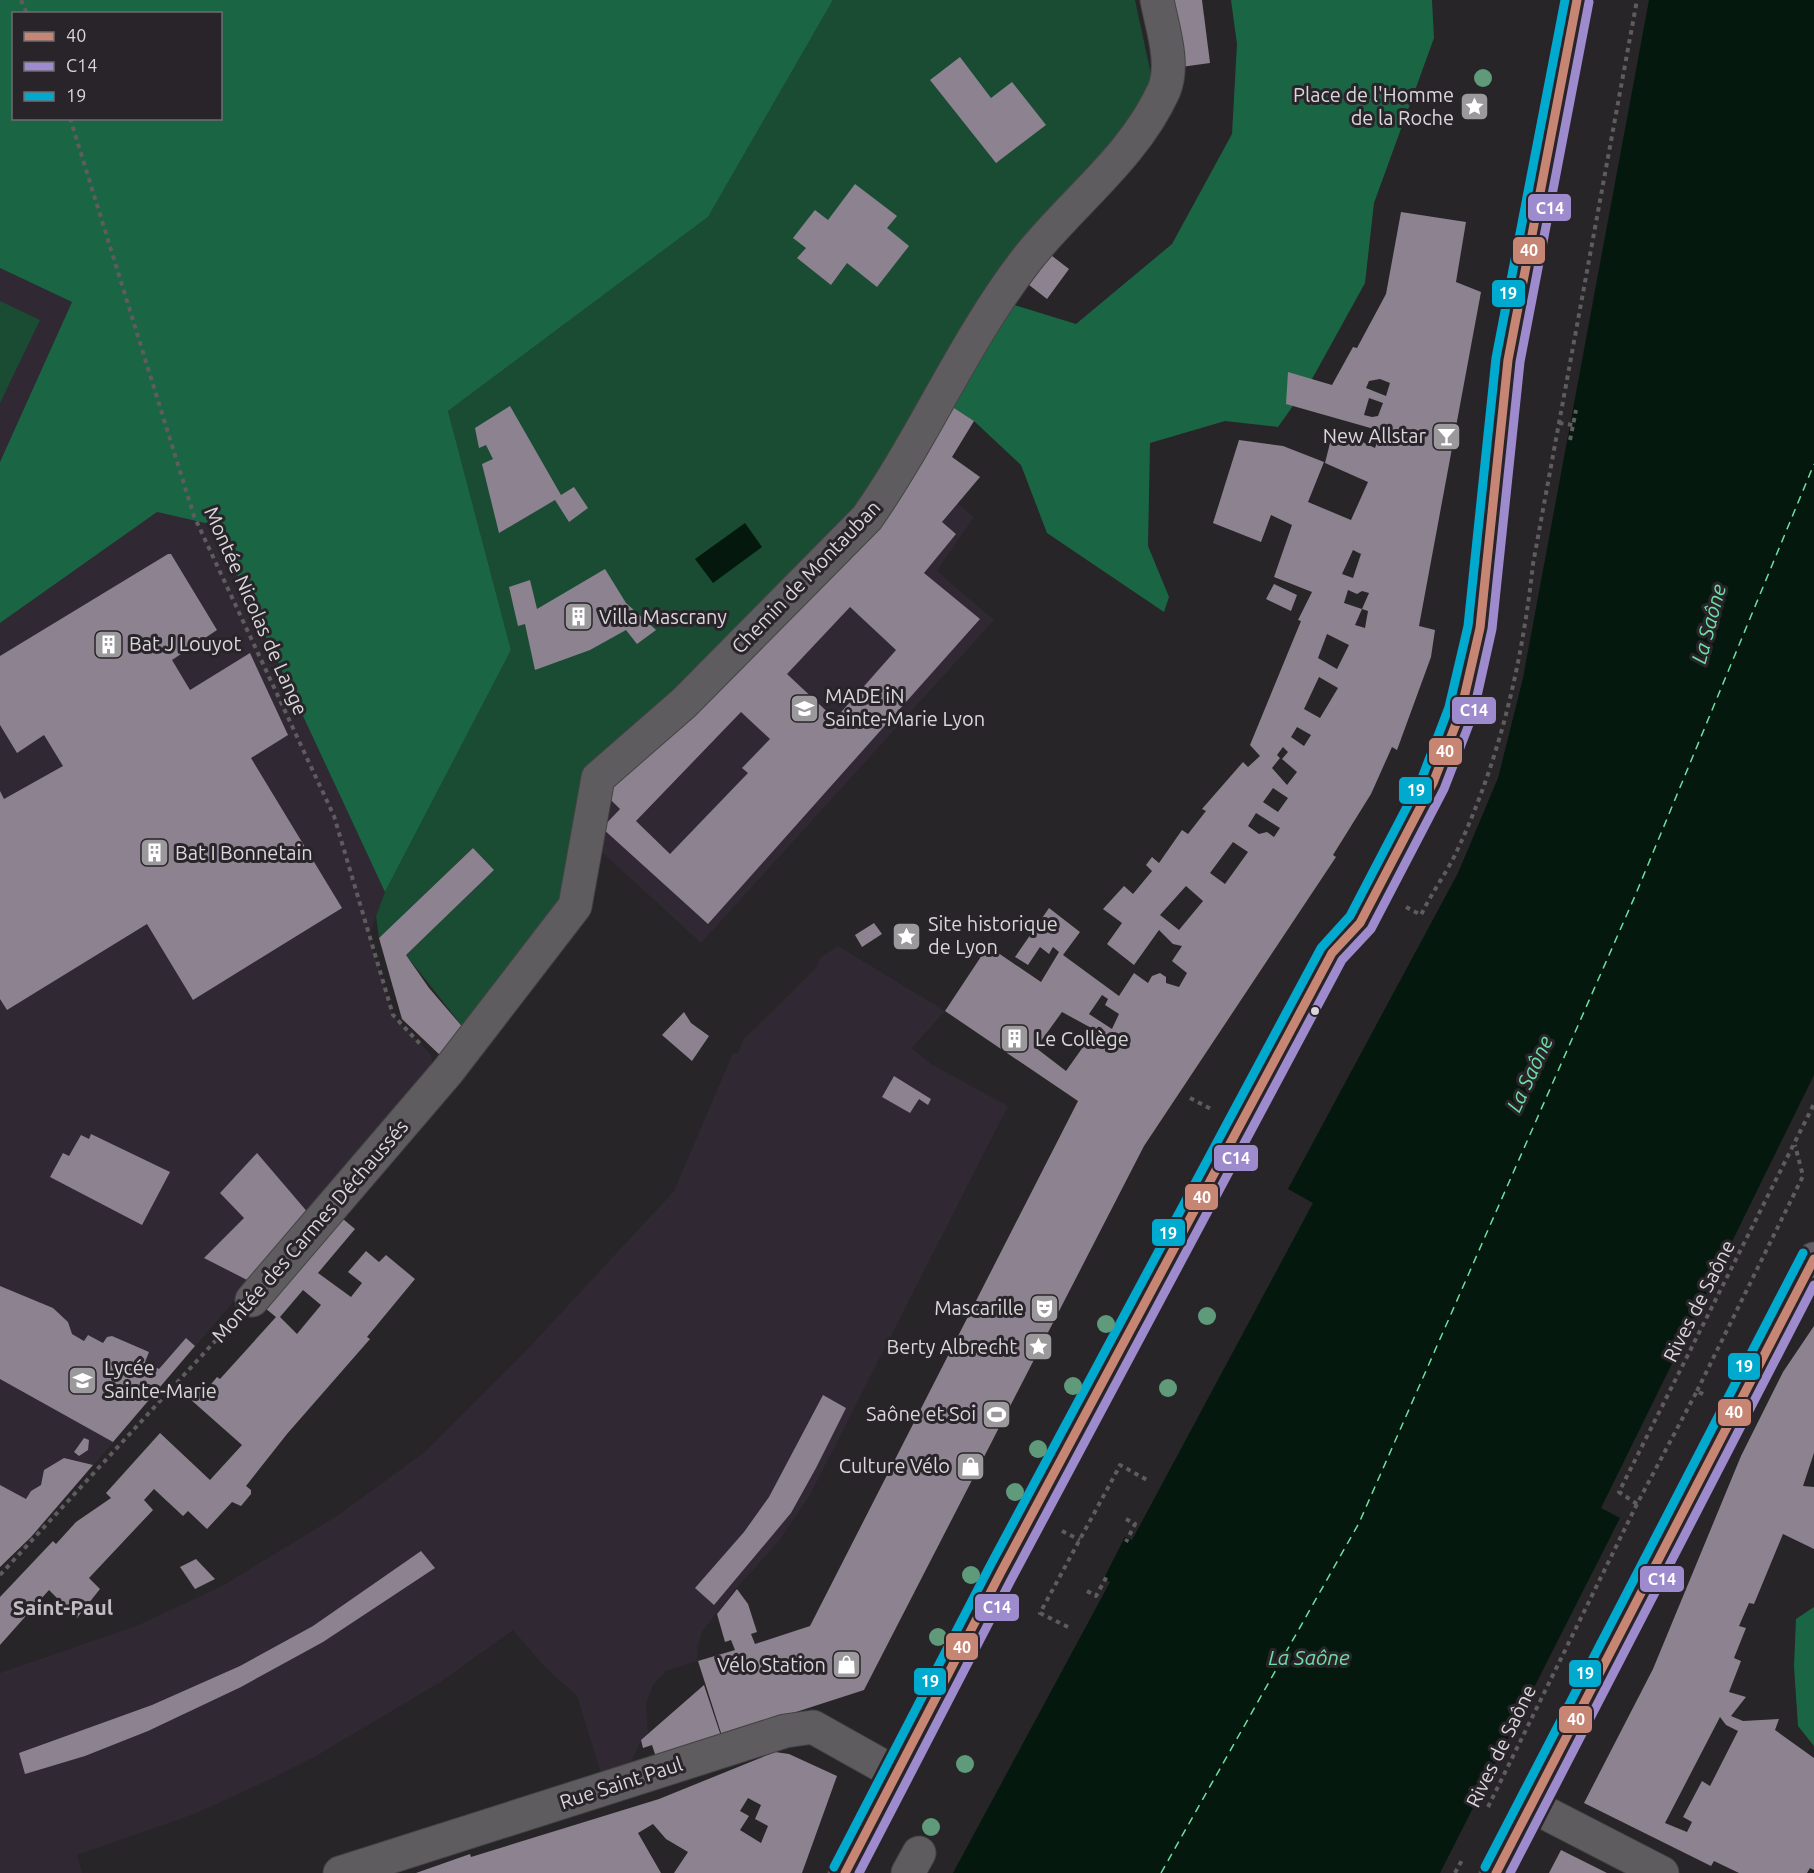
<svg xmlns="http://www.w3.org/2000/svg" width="1814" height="1873" font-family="Ubuntu,sans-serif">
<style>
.built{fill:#302832}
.green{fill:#1a4c34}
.forest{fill:#1a6644;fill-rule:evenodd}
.water{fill:#04180d}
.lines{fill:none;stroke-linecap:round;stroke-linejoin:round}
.ferry{stroke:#6fdea3;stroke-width:1.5;stroke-dasharray:8 6;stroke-linecap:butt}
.building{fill:#8d8290;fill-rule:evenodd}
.minor-casing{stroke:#444345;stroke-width:35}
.major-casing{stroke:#444345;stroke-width:35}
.path{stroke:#5e5c5e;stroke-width:4;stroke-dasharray:4.5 4.5;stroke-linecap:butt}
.minor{stroke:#5e5c5f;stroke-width:33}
.major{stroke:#625c64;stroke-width:33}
.bus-1-casing{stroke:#282429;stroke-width:14}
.bus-2-casing{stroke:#282429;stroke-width:14}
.bus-3-casing{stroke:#282429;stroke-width:14}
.bus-1{stroke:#c78674;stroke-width:9}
.bus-2{stroke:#9e8bcd;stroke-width:9}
.bus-3{stroke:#00a9ce;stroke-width:9}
.tree{fill:#5f9a7a}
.bus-dot{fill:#dad7db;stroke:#282429;stroke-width:2}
.labels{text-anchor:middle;stroke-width:6;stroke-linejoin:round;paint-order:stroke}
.poi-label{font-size:20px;fill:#dad7db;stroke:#282429;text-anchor:end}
.street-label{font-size:20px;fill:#dad7db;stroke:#282429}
.water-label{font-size:21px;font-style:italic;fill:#6fdea3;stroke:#282429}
.neighbourhood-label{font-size:21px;font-weight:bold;fill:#c2bcc4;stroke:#282429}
.line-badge{stroke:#282429;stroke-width:2}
.badge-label{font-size:16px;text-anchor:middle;font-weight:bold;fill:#fff}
</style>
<rect width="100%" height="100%" fill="#272528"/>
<!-- built -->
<g class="built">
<path d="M0 268 72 302 0 462Z"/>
<path d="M911 465 974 517 937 571 994 620 701 943 592 843 606 795 847 554Z"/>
<path d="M157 512 214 525 385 892 369 936 393 1015 431 1055 433 1067 137 1415 31 1537 0 1567V623Z"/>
<path d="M838 946 945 1011 912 1048 931 1064 1008 1106 810 1495 779 1541 732 1593 702 1632 698 1645 697 1661 666 1671 653 1685 646 1704 648 1733 641 1740 630 1765 601 1773 577 1696 546 1668 513 1630 439 1683 316 1756 275 1777 197 1813 77 1855 82 1873H0V1673L136 1626 222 1586 337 1516 426 1451 525 1352 674 1191 733 1053 737 1054 744 1039 816 968 820 958Z"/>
</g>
<!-- green -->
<g class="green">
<path d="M833 0H1135L1152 79 1132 126 876 489 769 600 598 764 564 893 466 1031 406 955 494 870 473 848 379 938 376 916 385 892 511 650 448 411 708 217Z"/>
<path d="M0 301 40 320 0 403Z"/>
</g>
<!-- forest -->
<g class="forest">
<path d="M0 0H833L708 217 448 411 511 650 385 892 214 525 157 512 0 623V462L72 302 0 268ZM14 14H220V118H14Z"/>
<path d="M1231 0H1432L1434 38 1374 203 1365 283 1312 379 1278 427 1225 421 1150 443 1148 546 1169 597 1164 612 1047 533 1021 465 974 421 948 404 1014 305 1076 324 1172 244 1232 134 1237 44Z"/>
<path d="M1814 1607V1746L1798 1726 1794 1666 1796 1619Z"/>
</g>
<!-- water -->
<g class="water">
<path d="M1649 0H1814V1075L1601 1508 1620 1518 1440 1873H953L1110 1582 1104 1578 1125 1537 1132 1540 1313 1203 1288 1189 1458 873 1498 778 1523 678Z"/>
<path d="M745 523 762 547 713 583 695 559Z"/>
</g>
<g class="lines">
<!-- ferry -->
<path class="ferry" d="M1161 1873 1359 1523 1635 896 1814 464"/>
</g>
<!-- building -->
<g class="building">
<path d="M1173 0H1202L1210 63 1181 67Z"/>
<path d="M960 57 991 98 1012 82 1046 125 996 163 930 80Z"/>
<path d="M855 184 897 216 887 228 909 246 877 287 847 263 831 285 797 258 806 248 793 238 807 220 815 210 828 220Z"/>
<path d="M1401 212 1466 222 1456 282 1481 292 1419 626 1435 630 1431 657 1397 750 1392 747 1371 794 1333 855 1336 857 1144 1146 864 1690 722 1736 698 1661 735 1650 731 1640 725 1642 717 1614 737 1589 748 1604 757 1632 751 1634 755 1644 810 1626 1078 1101 945 1011 988 946 1041 982 1059 952 1053 947 1049 954 1040 947 1028 965 1015 957 1049 908 1080 932 1063 955 1119 996 1134 973 1148 983 1152 976 1160 973 1166 977V983L1179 987 1187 973 1172 961 1182 946 1173 944 1159 930 1134 965 1107 944 1122 923 1103 909 1124 886 1133 894 1152 871 1146 865 1152 857 1159 863 1182 830 1188 834 1206 811 1202 809 1243 762 1248 767 1260 756 1250 745 1301 621 1298 620 1312 592 1274 577 1292 525 1271 515 1261 542 1213 523 1239 440 1283 446 1324 462 1308 502 1351 520 1368 482 1325 463 1331 439 1344 445 1352 437 1375 448 1381 431 1286 404 1288 372 1332 385 1353 347 1357 348 1386 294ZM1380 379 1390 383 1386 396 1366 388 1369 381ZM1369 398 1383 403 1378 416 1372 417 1364 415ZM1353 550 1361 554 1353 578 1342 574ZM1348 590 1357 594 1362 591 1369 593 1362 609 1368 611 1365 628 1355 625 1362 609 1344 603ZM1327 634 1349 645 1337 669 1318 658ZM1319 677 1338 688 1320 718 1304 709ZM1297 727 1311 735 1304 746 1291 737ZM1283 747 1288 752 1282 759 1297 772 1287 785 1272 768 1280 758 1277 755ZM1273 788 1288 798 1278 812 1263 802ZM1256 813 1280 828 1274 837 1267 832 1259 834 1248 826ZM1233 842 1248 852 1225 884 1210 873ZM1186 886 1203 901 1179 930 1160 915ZM1102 995 1108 999 1105 1005 1119 1014 1112 1029 1089 1014ZM1062 1012 1095 1030 1066 1071 1036 1048Z"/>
<path d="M1047 252 1069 269 1047 299 1024 281Z"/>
<path d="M948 404 974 421 952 457 980 477 942 522 956 534 924 573 980 619 708 924 602 828 620 809 606 795 686 711ZM850 607 896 650 835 719 787 674ZM741 712 770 739 742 768 748 773 670 854 636 821Z"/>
<path d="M510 406 561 495 574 487 588 508 569 522 555 500 499 533 482 464 493 459 486 445 479 448 475 428Z"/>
<path d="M168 554H171L217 630 172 660 190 690 250 653 288 735 251 758 342 908 193 1000 147 924 7 1010 0 999V791L4 799 63 766 44 735 17 753 0 725V656Z"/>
<path d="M605 569 626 603 656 630 637 644 626 630 590 650 535 670 525 624 518 626 509 587 530 580 537 609Z"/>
<path d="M1274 584 1297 595 1291 611 1266 599Z"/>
<path d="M473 848 494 870 406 955 429 988 466 1031 442 1057 402 1019 379 938Z"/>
<path d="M874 923 882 934 862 947 855 935Z"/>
<path d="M684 1012 691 1023 709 1036 692 1061 662 1035Z"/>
<path d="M894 1076 931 1099 928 1105 919 1099 910 1113 882 1097Z"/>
<path d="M91 1134 170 1172 142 1225 50 1177 63 1153 69 1156 81 1135 89 1139Z"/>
<path d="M257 1153 310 1215 251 1282 204 1258 244 1218 220 1193Z"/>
<path d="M337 1214 355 1229 318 1273 351 1297 362 1283 348 1272 366 1251 379 1262 386 1255 415 1279 367 1337 370 1339 287 1434 246 1486 251 1490V1494L241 1506 232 1502 207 1529 188 1511 183 1516 154 1489 144 1500 153 1510 89 1578 100 1589 77 1618 49 1590 0 1645V1597L53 1541 56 1544 76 1522 111 1498 106 1493 160 1433 210 1480 242 1445 190 1399 199 1388H208L217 1377 220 1379 276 1317 260 1304ZM303 1290 321 1305 297 1334 280 1317Z"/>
<path d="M0 1286 53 1308 68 1322 72 1334 84 1341 88 1335 103 1343 107 1337 112 1336 149 1352 145 1362 159 1369 186 1338 195 1346 113 1442 0 1379Z"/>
<path d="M1814 1326V1453L1803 1486 1814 1487V1549L1783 1534 1754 1604 1749 1603 1739 1626 1746 1628 1734 1658 1741 1661 1729 1692 1746 1697 1731 1716 1743 1721 1779 1719 1775 1730 1814 1758V1870L1810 1868 1807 1873H1739L1714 1861 1711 1866 1584 1803 1653 1669 1741 1456 1783 1372ZM1720 1717 1726 1725 1738 1731 1710 1786 1702 1781 1683 1817 1692 1822 1687 1832 1665 1823Z"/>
<path d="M823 1395 846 1408 816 1468 791 1513 714 1605 695 1588 744 1532 769 1497Z"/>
<path d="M84 1438 89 1440 88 1450 79 1456 74 1452Z"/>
<path d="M64 1458 93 1465 31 1537 0 1567V1485L26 1499 31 1491 41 1485 44 1470Z"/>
<path d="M421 1551 435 1568 323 1642 241 1687 148 1731 85 1756 25 1774 19 1753 152 1705 240 1666 313 1626Z"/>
<path d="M196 1559 215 1579 195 1589 180 1567Z"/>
<path d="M704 1685 721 1736 656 1757 652 1745 643 1748 641 1740Z"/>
<path d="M775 1752 789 1754 837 1776 802 1873H674L688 1852 666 1839 653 1824 638 1833 661 1873H416L470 1854 471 1857 659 1799ZM748 1798 761 1805 755 1819 768 1826 761 1843 740 1830 749 1816 740 1811Z"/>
<path d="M1561 1850 1607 1873H1549Z"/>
</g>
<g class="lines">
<defs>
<g id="minor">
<path d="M252 1300 448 1071 575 906 598 778 684 703 867 518C925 435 965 339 1027 259 1072 202 1134 157 1164 90 1175 63 1162 27 1157 0"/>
<path d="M1530 1805 1662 1873"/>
<path d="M340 1873 785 1731 813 1727 895 1773"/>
<path d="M908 1873 919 1853"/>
</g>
<g id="major">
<path d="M845 1873 1001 1572 1326 965 1332 953 1360 923 1433 783 1461 711 1480 628 1508 360 1577 0"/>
<path d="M1496 1873 1814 1259"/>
</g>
</defs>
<!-- minor casing -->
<use href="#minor" class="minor-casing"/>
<!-- major casing -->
<use href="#major" class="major-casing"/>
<!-- path -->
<g class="path">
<path d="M21 0 27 14"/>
<path d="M70 118 194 516 334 816 393 1015 422 1046"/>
<path d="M1559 423 1573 425"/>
<path d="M1570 440 1576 410"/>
<path d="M1406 907 1421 915C1431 894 1445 875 1455 855 1499 763 1522 665 1533 564L1637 0"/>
<path d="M1190 1098 1211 1109"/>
<path d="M1697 1391 1803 1176 1795 1145"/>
<path d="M1637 1504 1619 1492 1814 1104"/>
<path d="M1126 1519 1135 1524 1126 1542"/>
<path d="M1062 1531 1080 1540"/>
<path d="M0 1575 229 1326"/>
<path d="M1087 1591 1096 1596 1107 1576"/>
<path d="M1068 1627 1040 1613 1117 1471 1120 1465 1147 1480"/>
<path d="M1488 1807 1637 1504 1697 1391 1706 1396"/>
<path d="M1455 1873 1462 1860"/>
</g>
<!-- minor -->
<use href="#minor" class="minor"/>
<!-- major -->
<use href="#major" class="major"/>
<defs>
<g id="bus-1">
<path d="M845 1873 1001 1572 1332 953 1360 923 1433 783 1461 711 1480 628 1508 360 1577 0"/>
<path d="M1496 1873 1814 1259"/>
</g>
<g id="bus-2">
<path d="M859 1873 1012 1578 1342 960 1371 929 1444 789 1473 714 1492 629 1520 362 1589 2"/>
<path d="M1510 1873 1814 1285"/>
</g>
<g id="bus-3">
<path d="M834 1867 990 1566 1321 948 1350 916 1422 778 1449 707 1468 626 1496 358 1565 0"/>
<path d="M1485 1867 1803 1253"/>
</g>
</defs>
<!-- bus-1 casing -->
<use href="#bus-1" class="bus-1-casing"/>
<!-- bus-2 casing -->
<use href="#bus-2" class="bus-2-casing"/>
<!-- bus-3 casing -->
<use href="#bus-3" class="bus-3-casing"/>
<!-- bus-1 -->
<use href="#bus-1" class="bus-1"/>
<!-- bus-2 -->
<use href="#bus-2" class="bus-2"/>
<!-- bus-3 -->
<use href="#bus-3" class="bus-3"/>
</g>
<!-- trees -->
<g class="tree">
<circle cx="1483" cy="78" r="9"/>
<circle cx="1207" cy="1316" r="9"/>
<circle cx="1106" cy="1324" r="9"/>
<circle cx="1073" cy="1386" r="9"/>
<circle cx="1168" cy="1388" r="9"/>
<circle cx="1038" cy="1449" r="9"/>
<circle cx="1015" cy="1492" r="9"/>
<circle cx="971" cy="1575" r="9"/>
<circle cx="938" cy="1637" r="9"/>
<circle cx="965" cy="1764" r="9"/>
<circle cx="931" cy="1827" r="9"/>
</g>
<!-- icons -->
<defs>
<symbol id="sight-square" viewBox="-11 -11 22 22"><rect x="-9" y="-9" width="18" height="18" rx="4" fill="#9b999c" stroke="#282429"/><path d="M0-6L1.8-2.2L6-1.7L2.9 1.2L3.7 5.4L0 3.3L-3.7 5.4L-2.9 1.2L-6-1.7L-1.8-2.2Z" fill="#fff"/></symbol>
<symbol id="bar-square" viewBox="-11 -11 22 22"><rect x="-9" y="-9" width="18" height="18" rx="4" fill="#9b999c" stroke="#282429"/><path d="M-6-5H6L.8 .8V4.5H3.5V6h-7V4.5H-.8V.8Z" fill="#fff"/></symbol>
<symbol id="building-square" viewBox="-11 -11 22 22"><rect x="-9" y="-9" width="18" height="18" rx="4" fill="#9b999c" stroke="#282429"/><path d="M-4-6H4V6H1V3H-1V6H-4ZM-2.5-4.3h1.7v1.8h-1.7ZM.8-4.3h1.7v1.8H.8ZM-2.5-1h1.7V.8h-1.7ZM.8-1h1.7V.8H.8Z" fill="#fff"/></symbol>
<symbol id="university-square" viewBox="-11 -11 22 22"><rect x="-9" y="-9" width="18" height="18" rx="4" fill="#9b999c" stroke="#282429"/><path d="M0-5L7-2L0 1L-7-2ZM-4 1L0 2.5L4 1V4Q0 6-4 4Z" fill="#fff"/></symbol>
<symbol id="theatre-square" viewBox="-11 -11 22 22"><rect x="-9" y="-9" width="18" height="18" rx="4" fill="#9b999c" stroke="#282429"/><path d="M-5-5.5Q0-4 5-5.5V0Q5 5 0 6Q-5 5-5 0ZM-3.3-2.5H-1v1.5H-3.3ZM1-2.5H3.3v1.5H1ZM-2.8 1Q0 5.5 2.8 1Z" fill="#fff"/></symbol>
<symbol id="school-square" viewBox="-11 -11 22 22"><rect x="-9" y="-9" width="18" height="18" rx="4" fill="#9b999c" stroke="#282429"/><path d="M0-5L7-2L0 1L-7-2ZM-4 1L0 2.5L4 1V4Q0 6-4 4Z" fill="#fff"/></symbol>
<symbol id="stadium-square" viewBox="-11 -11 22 22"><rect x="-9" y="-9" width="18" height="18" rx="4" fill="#9b999c" stroke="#282429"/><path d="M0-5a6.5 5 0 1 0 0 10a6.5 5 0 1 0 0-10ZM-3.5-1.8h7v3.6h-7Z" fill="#fff"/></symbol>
<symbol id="shop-square" viewBox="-11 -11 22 22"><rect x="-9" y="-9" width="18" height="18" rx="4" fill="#9b999c" stroke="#282429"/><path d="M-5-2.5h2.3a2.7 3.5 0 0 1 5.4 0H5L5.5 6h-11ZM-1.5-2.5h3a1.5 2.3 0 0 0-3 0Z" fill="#fff"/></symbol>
</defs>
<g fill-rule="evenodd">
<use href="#sight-square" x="1458" y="90" width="33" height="33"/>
<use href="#bar-square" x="1430" y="420" width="33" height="33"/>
<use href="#building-square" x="562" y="600" width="33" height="33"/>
<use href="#building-square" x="92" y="628" width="33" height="33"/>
<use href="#university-square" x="788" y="692" width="33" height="33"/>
<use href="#building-square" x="138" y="836" width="33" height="33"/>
<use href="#sight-square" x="890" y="920" width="33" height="33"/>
<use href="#building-square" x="998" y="1022" width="33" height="33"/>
<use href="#theatre-square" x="1028" y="1292" width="33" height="33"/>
<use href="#sight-square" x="1022" y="1330" width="33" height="33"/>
<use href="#school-square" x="66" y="1364" width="33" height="33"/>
<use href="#stadium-square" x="980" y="1398" width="33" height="33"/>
<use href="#shop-square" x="954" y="1450" width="33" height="33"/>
<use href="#shop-square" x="830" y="1648" width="33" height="33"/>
</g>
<!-- markers -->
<circle class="bus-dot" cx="1315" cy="1011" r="5"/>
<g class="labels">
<!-- poi labels -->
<g class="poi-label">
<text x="1454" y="102">Place de l'Homme<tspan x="1454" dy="23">de la Roche</tspan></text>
<text x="1426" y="443">New Allstar</text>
<text x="599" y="624" text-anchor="start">Villa Mascrany</text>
<text x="129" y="651" text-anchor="start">Bat J Louyot</text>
<text x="825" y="703" text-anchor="start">MADE iN<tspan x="825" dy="23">Sainte-Marie Lyon</tspan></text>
<text x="175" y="860" text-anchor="start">Bat I Bonnetain</text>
<text x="928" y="931" text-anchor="start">Site historique<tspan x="928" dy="23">de Lyon</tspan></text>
<text x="1035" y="1046" text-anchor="start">Le Collège</text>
<text x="1024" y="1315">Mascarille</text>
<text x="1017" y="1354">Berty Albrecht</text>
<text x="104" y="1375" text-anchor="start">Lycée<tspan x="104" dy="23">Sainte-Marie</tspan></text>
<text x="976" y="1421">Saône et Soi</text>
<text x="950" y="1473">Culture Vélo</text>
<text x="826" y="1672">Vélo Station</text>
</g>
<!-- street labels -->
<g class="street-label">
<text transform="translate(806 577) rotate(-46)" y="7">Chemin de Montauban</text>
<text transform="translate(256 611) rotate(66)" y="7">Montée Nicolas de Lange</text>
<text transform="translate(310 1231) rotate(-49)" y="7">Montée des Carmes Déchaussés</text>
<text transform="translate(1699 1301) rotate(-63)" y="7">Rives de Saône</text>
<text transform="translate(1501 1746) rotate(-64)" y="7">Rives de Saône</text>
<text transform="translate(621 1783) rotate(-18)" y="7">Rue Saint Paul</text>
</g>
<!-- water labels -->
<g class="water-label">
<text transform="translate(1709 624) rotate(-75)" y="7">La Saône</text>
<text transform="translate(1530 1074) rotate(-65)" y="7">La Saône</text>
<text x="1309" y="1665">La Saône</text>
</g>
<!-- neighbourhood labels -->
<g class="neighbourhood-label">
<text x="63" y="1615">Saint-Paul</text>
</g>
</g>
<g class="line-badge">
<rect x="1527" y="193" width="45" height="29" rx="6" fill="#9e8bcd"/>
<rect x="1512" y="236" width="34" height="29" rx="6" fill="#c78674"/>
<rect x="1491" y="279" width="35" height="29" rx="6" fill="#00a9ce"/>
<rect x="1451" y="696" width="46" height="29" rx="6" fill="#9e8bcd"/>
<rect x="1428" y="737" width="35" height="29" rx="6" fill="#c78674"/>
<rect x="1398" y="776" width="35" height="29" rx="6" fill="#00a9ce"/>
<rect x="1213" y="1144" width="46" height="28" rx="6" fill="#9e8bcd"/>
<rect x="1184" y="1183" width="35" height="28" rx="6" fill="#c78674"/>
<rect x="1151" y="1218" width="35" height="29" rx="6" fill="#00a9ce"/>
<rect x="1727" y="1352" width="34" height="29" rx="6" fill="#00a9ce"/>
<rect x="1717" y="1398" width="35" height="29" rx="6" fill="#c78674"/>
<rect x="1639" y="1565" width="46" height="28" rx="6" fill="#9e8bcd"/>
<rect x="974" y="1593" width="46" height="29" rx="6" fill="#9e8bcd"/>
<rect x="945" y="1632" width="34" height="29" rx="6" fill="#c78674"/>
<rect x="1568" y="1659" width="34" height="29" rx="6" fill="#00a9ce"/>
<rect x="913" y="1667" width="34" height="29" rx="6" fill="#00a9ce"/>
<rect x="1558" y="1705" width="35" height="29" rx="6" fill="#c78674"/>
</g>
<g class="badge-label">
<text x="1550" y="214">C14</text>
<text x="1529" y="256">40</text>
<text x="1508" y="299">19</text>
<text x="1474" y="716">C14</text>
<text x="1445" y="757">40</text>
<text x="1416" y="796">19</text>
<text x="1236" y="1164">C14</text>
<text x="1202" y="1203">40</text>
<text x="1168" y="1239">19</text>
<text x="1744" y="1372">19</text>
<text x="1734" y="1418">40</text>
<text x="1662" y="1585">C14</text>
<text x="997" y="1613">C14</text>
<text x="962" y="1653">40</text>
<text x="1585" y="1679">19</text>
<text x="930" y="1687">19</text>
<text x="1576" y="1725">40</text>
</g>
<!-- legend -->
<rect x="12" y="12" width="210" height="108" fill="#282429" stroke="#6f6c70" stroke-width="1.5"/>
<rect x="24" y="32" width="30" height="9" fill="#c78674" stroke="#6f6c70" stroke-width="1.5"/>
<text x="66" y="42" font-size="18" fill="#dad7db">40</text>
<rect x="24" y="62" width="30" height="9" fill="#9e8bcd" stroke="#6f6c70" stroke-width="1.5"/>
<text x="66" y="72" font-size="18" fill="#dad7db">C14</text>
<rect x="24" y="92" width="30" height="9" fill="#00a9ce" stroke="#6f6c70" stroke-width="1.5"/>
<text x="66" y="102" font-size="18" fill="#dad7db">19</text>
</svg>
